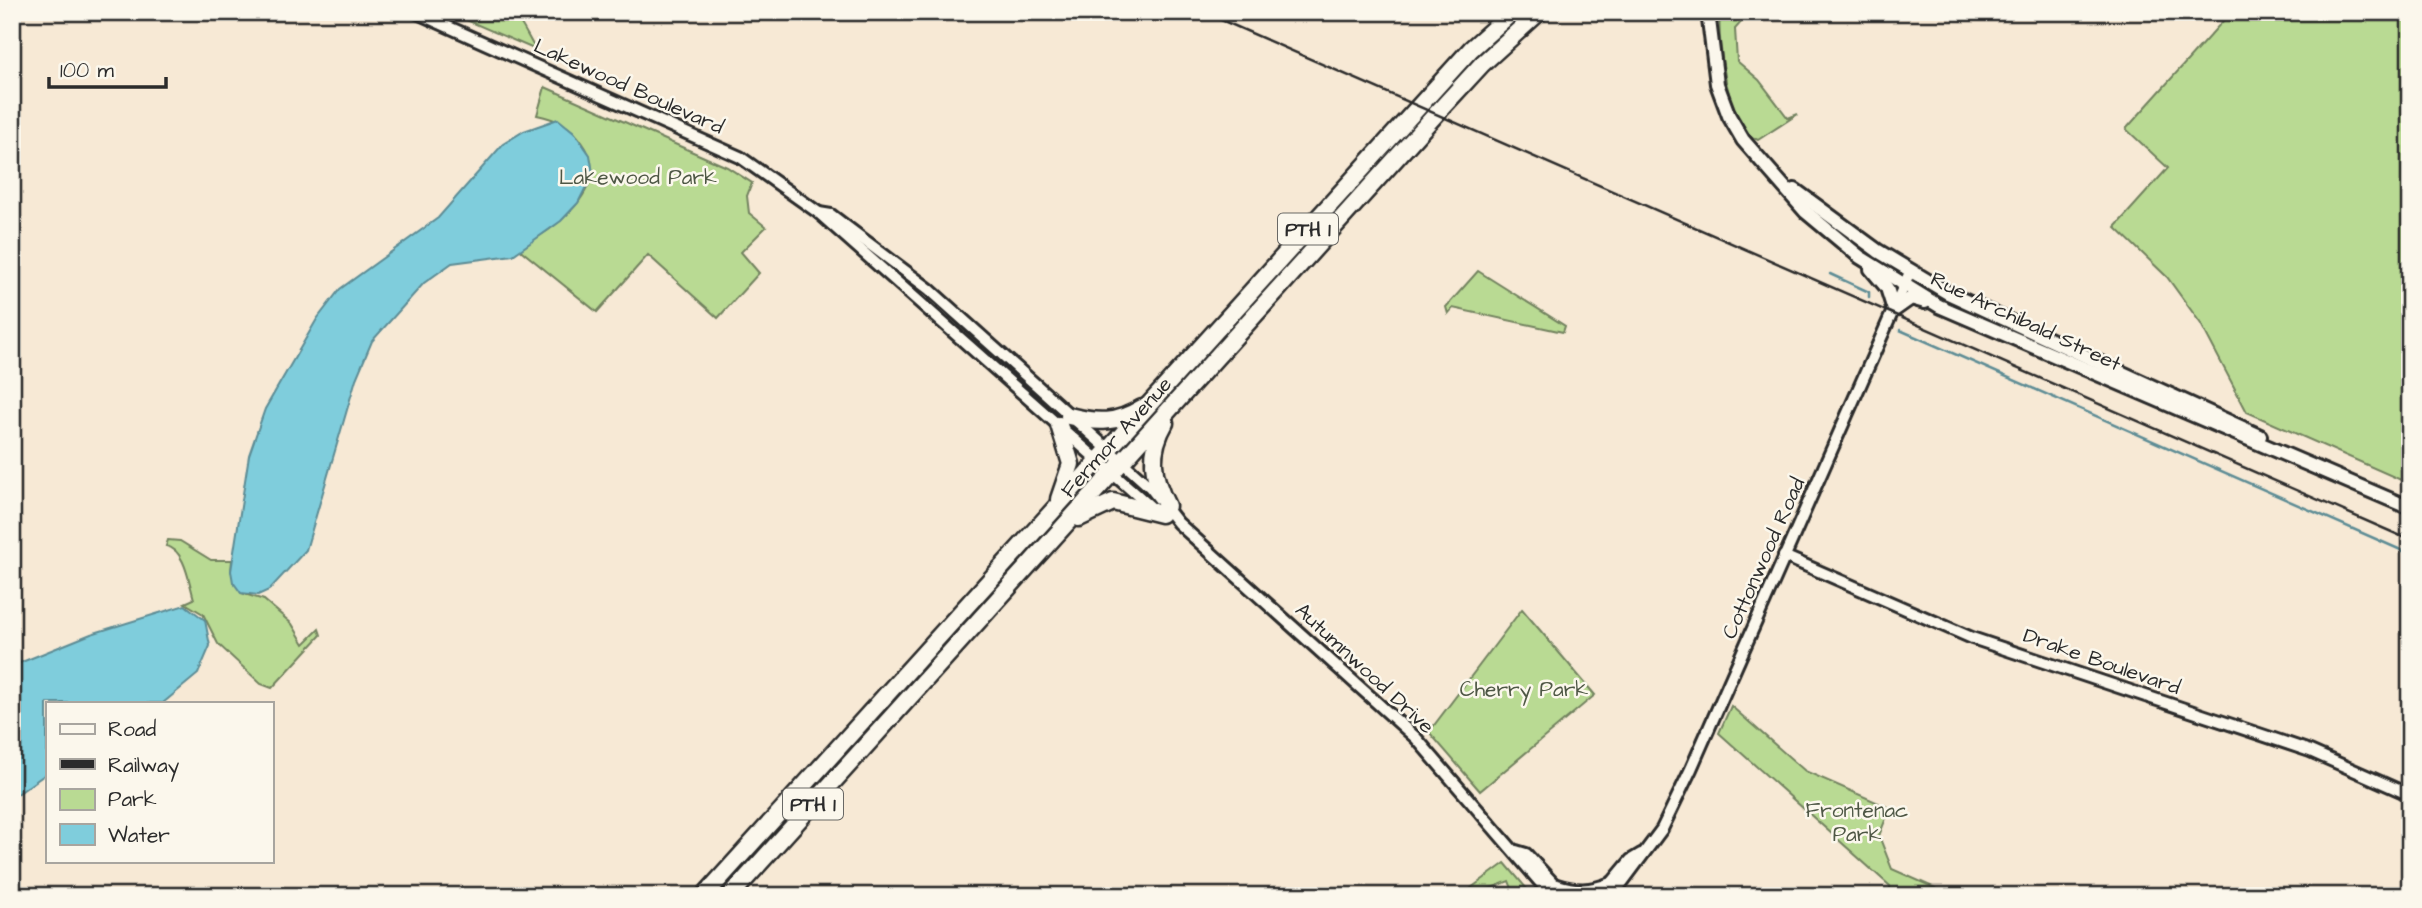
<svg xmlns="http://www.w3.org/2000/svg" width="2422" height="908" font-family="'Architects Daughter',sans-serif">
<style>
.green{fill:#b9da93;stroke:#72825f;stroke-width:2}
.water{fill:#7fcddc;stroke:#5d8c95;stroke-width:2}
.lines{fill:none;stroke-linecap:round;stroke-linejoin:round}
.stream{stroke:#5d8c95;stroke-width:2.5}
.tertiary-casing{stroke:#2b2b2b;stroke-width:16}
.secondary-casing{stroke:#2b2b2b;stroke-width:18}
.trunk-casing{stroke:#2b2b2b;stroke-width:21}
.tertiary{stroke:#fbf7ec;stroke-width:10}
.secondary{stroke:#fbf7ec;stroke-width:12}
.trunk{stroke:#fbf7ec;stroke-width:16}
.rail{stroke:#2b2b2b;stroke-width:2.5}
.labels{text-anchor:middle;stroke-width:5;stroke-linejoin:round;paint-order:stroke}
.shield{fill:#fbf7ec;stroke:#696865;stroke-width:2}
.shield-label{font-size:19px;font-weight:bold;fill:#2b2b2b}
.street-label{font-size:21px;fill:#2b2b2b;stroke:#fbf7ec}
.park-label{font-size:21px;fill:#4e5745;stroke:#fbf7ec}
</style>
<rect width="100%" height="100%" fill="#f7e9d5"/>
<filter id="ink" filterUnits="userSpaceOnUse"><feTurbulence type="fractalNoise" baseFrequency=".0143" numOctaves="2"/><feDisplacementMap in="SourceGraphic" scale="14" xChannelSelector="R" yChannelSelector="G"/><feConvolveMatrix kernelMatrix="1 2 1 2 8 2 1 2 1" color-interpolation-filters="sRGB"/></filter>
<g filter="url(#ink)">
<!-- green -->
<g class="green">
<path d="M448 12C463 12 509 8 519 21 525 29 530 41 536 50Z"/>
<path d="M1720 12H1750L1735 29 1737 61 1759 80 1788 118 1798 114 1758 140C1727 128 1717 41 1720 12Z"/>
<path d="M2231 12H2410V484L2247 412 2201 324 2167 277 2115 227 2168 168 2126 129Z"/>
<path d="M545 87 727 167 752 183 747 196 749 213 766 227 741 252 759 273 718 318 648 255 597 312 518 248C554 231 615 186 582 142 570 125 556 119 537 115Z"/>
<path d="M1478 271 1565 326 1563 332 1453 308 1448 314 1446 307Z"/>
<path d="M168 540 180 541 211 560H232L231 571 241 593 264 600 292 624 304 644 319 629 321 635 272 688 261 684 218 644 203 614 185 603 194 599C189 583 185 549 166 546Z"/>
<path d="M1522 609 1595 695 1480 791 1429 732Z"/>
<path d="M1731 706 1805 771 1890 808 1879 836 1892 869 1953 896H1890V886L1719 733Z"/>
<path d="M1505 863 1533 896H1515L1509 881 1486 890 1488 896H1475L1471 888Z"/>
</g>
<!-- water -->
<g class="water">
<path d="M558 119 574 132 590 155 593 173 578 203 561 221 513 255 452 263 424 283 372 341 356 379 306 550 269 590 258 595 241 593 233 582 231 571 249 455 265 409 317 319 340 289 438 218 503 144 524 131Z"/>
<path d="M185 605 205 620 210 646 198 674 163 703H47V773L12 798V666L91 634Z"/>
</g>
<g class="lines">
<!-- stream -->
<g class="stream">
<path d="M1830 274 1869 292V297"/>
<path d="M1900 330 2410 554"/>
</g>
<defs>
<g id="tertiary">
<path d="M415 12 740 157 819 213 1154 510"/>
<path d="M819 213 831 215 929 289 1150 487 1178 523 1416 738 1552 896"/>
<path d="M1784 556 1972 638 2310 751 2410 795"/>
<path d="M1516 851 1526 854 1565 896"/>
<path d="M1554 884C1576 891 1589 892 1611 883"/>
<path d="M1601 896 1631 860 1641 854"/>
<path d="M1612 896 1662 829 1691 769 1910 272"/>
</g>
<g id="secondary">
<path d="M1708 12 1717 84 1729 116 1743 140 1806 212 1860 257 1939 306 2410 508"/>
<path d="M1795 190 1878 251 1948 293 2260 436"/>
<path d="M1871 269 1887 288 1894 310 1911 298 1925 302"/>
</g>
<g id="trunk">
<path d="M1069 416C1097 423 1116 424 1142 408"/>
<path d="M1165 423C1148 452 1152 477 1167 506"/>
<path d="M1059 425 1071 464 1059 499"/>
<path d="M1079 518 1113 502 1161 514"/>
<path d="M704 896 1471 49 1512 12"/>
<path d="M730 896 1436 114 1482 64 1539 12"/>
</g>
</defs>
<!-- tertiary casing -->
<use href="#tertiary" class="tertiary-casing"/>
<!-- secondary casing -->
<use href="#secondary" class="secondary-casing"/>
<!-- trunk casing -->
<use href="#trunk" class="trunk-casing"/>
<!-- tertiary -->
<use href="#tertiary" class="tertiary"/>
<!-- secondary -->
<use href="#secondary" class="secondary"/>
<!-- trunk -->
<use href="#trunk" class="trunk"/>
<!-- rail -->
<path class="rail" d="M1203 12 2410 540"/>
</g>
</g>
<g class="labels">
<!-- shield labels -->
<g class="shield">
<rect x="1278" y="213.5" width="60" height="31" rx="5"/>
<rect x="783" y="788.5" width="60" height="31" rx="5"/>
</g>
<g class="shield-label">
<text x="1308" y="236">PTH 1</text>
<text x="813" y="811">PTH 1</text>
</g>
<!-- street labels -->
<g class="street-label">
<text transform="translate(629 86) rotate(24)" y="7">Lakewood Boulevard</text>
<text transform="translate(2026 321) rotate(25)" y="7">Rue Archibald Street</text>
<text transform="translate(1116 437) rotate(-48)" y="7">Fermor Avenue</text>
<text transform="translate(1763 558) rotate(-66)" y="7">Cottonwood Road</text>
<text transform="translate(2102 661) rotate(19)" y="7">Drake Boulevard</text>
<text transform="translate(1365 668) rotate(43)" y="7">Autumnwood Drive</text>
</g>
<!-- park labels -->
<g class="park-label">
<text x="638" y="184">Lakewood Park</text>
<text x="1524" y="696">Cherry Park</text>
<text x="1857" y="817">Frontenac<tspan x="1857" dy="24">Park</tspan></text>
</g>
</g>
<!-- margin -->
<rect width="2422" height="908" fill="none" stroke="#fbf7ec" stroke-width="42"/>
<rect x="21" y="21" width="2380" height="866" fill="none" stroke="#2b2b2b" stroke-width="2.5" filter="url(#ink)"/>
<!-- legend -->
<rect x="46" y="702" width="228" height="161" fill="#fbf7ec" stroke="#a8a59f" stroke-width="2"/>
<rect x="60" y="724" width="35" height="10" fill="#fbf7ec" stroke="#a8a59f" stroke-width="2"/>
<text x="108" y="736" font-size="21" fill="#2b2b2b">Road</text>
<rect x="60" y="759" width="35" height="10" fill="#2b2b2b" stroke="#a8a59f" stroke-width="2"/>
<text x="108" y="772" font-size="21" fill="#2b2b2b">Railway</text>
<rect x="60" y="789" width="35" height="21" fill="#b9da93" stroke="#a8a59f" stroke-width="2"/>
<text x="108" y="806" font-size="21" fill="#2b2b2b">Park</text>
<rect x="60" y="824" width="35" height="21" fill="#7fcddc" stroke="#a8a59f" stroke-width="2"/>
<text x="108" y="842" font-size="21" fill="#2b2b2b">Water</text>
<!-- scale -->
<path d="M49 77v10h117v-10" fill="none" stroke="#2b2b2b" stroke-width="3.5"/>
<text x="60" y="77" font-size="21" fill="#2b2b2b" stroke="#fbf7ec" stroke-width="5" paint-order="stroke">100 m</text>
</svg>
